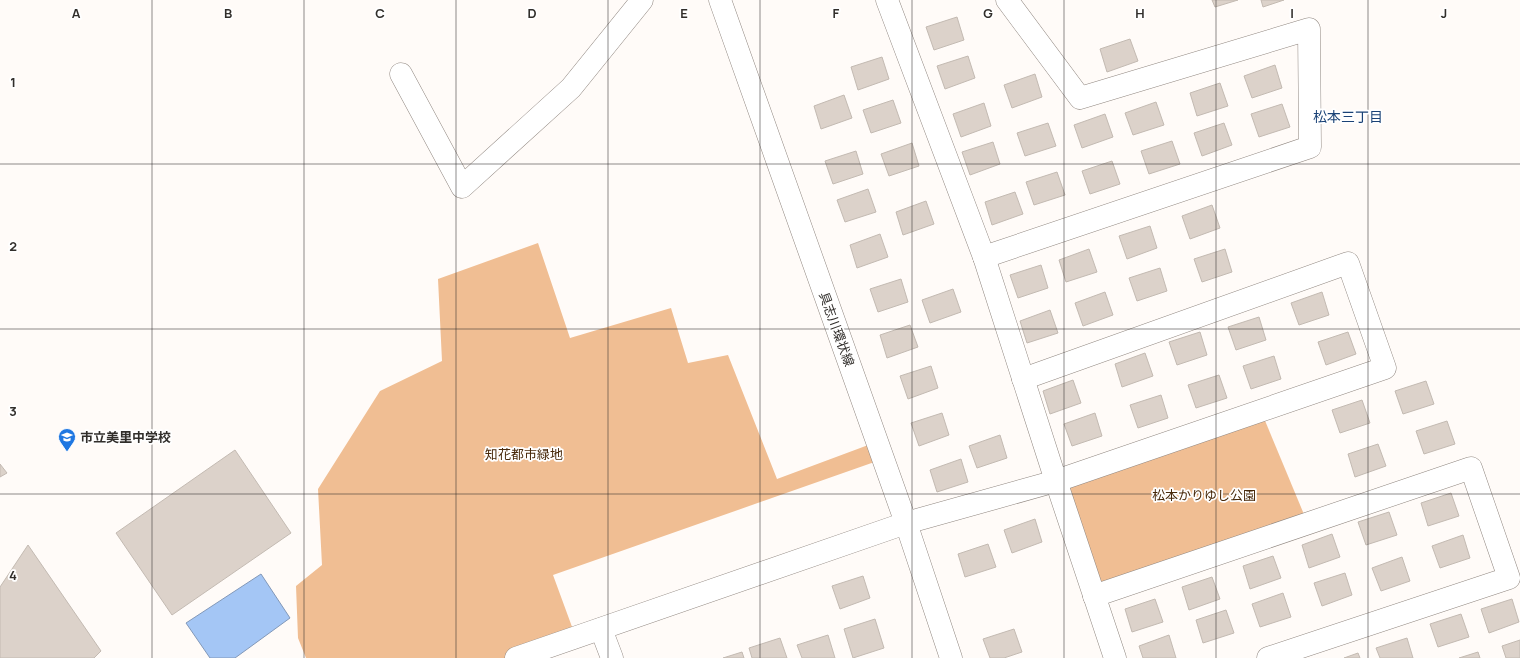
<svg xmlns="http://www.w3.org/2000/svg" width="1520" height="658" font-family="Manrope,'Noto Sans JP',sans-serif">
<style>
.green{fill:#f0be93}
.water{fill:#a4c6f5;stroke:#8298b8}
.building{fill:#dcd2ca;stroke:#c3bab2}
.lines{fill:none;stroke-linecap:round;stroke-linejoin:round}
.street-casing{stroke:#908780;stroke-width:23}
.secondary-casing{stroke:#908780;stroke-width:23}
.street{stroke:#fff;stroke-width:22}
.secondary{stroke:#fff;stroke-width:22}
.grid{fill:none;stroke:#312e2b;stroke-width:1;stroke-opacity:0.55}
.labels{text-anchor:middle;stroke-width:3.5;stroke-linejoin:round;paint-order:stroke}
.street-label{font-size:13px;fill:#312e2b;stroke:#fff}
.poi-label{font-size:13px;font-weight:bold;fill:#312e2b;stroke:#fff;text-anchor:start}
.park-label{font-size:13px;fill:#48290a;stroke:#fff}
.neighbourhood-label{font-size:14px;fill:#1a4276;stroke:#fff}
.grid-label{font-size:13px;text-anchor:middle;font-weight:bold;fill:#312e2b;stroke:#fff;stroke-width:3.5;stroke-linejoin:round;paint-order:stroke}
</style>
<rect width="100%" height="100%" fill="#fffbf8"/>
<!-- green -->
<g class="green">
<path d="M538 243 570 338 671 308 688 363 728 355 777 479 879 441 883 459 553 575 575 635 509 658H306L298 638 296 586 322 565 318 489 380 391 442 361 438 279Z"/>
<path d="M1261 411 1308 524 1094 596 1056 481Z"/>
</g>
<!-- water -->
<path class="water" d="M261 574 290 618 235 658H210L186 623Z"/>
<!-- building -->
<g class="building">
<path d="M1212 0H1238L1215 7Z"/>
<path d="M1261 0H1284L1263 7Z"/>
<path d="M957 17 964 40 934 50 926 27Z"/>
<path d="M1130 39 1138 61 1107 72 1100 49Z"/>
<path d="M968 56 975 78 945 89 937 66Z"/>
<path d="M882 57 889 79 858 90 851 67Z"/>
<path d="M1275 65 1282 88 1252 98 1244 76Z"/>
<path d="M1035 74 1042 97 1012 108 1004 85Z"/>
<path d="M1220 83 1228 106 1197 116 1190 93Z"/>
<path d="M844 95 852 118 821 129 814 106Z"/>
<path d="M893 100 901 123 871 133 863 110Z"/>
<path d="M1156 102 1164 125 1133 135 1125 113Z"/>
<path d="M984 103 991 126 961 137 953 114Z"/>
<path d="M1282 104 1290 127 1259 137 1251 114Z"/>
<path d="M1105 114 1113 137 1082 148 1074 125Z"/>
<path d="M1048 123 1056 146 1025 156 1017 133Z"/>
<path d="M1224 123 1232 145 1202 156 1194 133Z"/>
<path d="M1172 141 1180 164 1149 174 1141 151Z"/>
<path d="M993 142 1000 164 970 175 962 152Z"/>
<path d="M912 143 919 166 889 176 881 154Z"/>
<path d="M856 151 863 174 833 184 825 161Z"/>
<path d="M1112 161 1120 184 1090 194 1082 171Z"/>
<path d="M1057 172 1065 195 1034 205 1026 182Z"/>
<path d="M868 189 876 212 845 222 837 200Z"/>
<path d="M1015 192 1023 214 992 225 985 202Z"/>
<path d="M926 201 934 224 903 235 896 212Z"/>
<path d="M1212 205 1220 228 1190 239 1182 216Z"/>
<path d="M1150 226 1157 248 1127 259 1119 236Z"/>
<path d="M880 234 888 257 857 268 850 245Z"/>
<path d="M1089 249 1097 272 1066 282 1059 260Z"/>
<path d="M1225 249 1232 272 1202 282 1194 259Z"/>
<path d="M1041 265 1048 288 1018 298 1010 275Z"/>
<path d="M1160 268 1167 291 1137 301 1129 278Z"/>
<path d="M901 279 908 302 878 312 870 289Z"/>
<path d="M953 289 961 312 930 323 922 300Z"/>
<path d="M1105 292 1113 315 1083 326 1075 303Z"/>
<path d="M1322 292 1329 315 1299 325 1291 303Z"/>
<path d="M1050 310 1058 333 1027 343 1020 321Z"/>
<path d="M1259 317 1266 340 1236 350 1228 327Z"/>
<path d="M910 325 918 347 887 358 880 335Z"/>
<path d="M1200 332 1207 355 1177 365 1169 342Z"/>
<path d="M1348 332 1356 354 1326 365 1318 342Z"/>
<path d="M1145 353 1153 376 1122 387 1115 364Z"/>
<path d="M1274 356 1281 379 1251 389 1243 366Z"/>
<path d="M931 366 938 388 908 399 900 376Z"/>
<path d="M1219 375 1227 398 1196 408 1188 385Z"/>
<path d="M1073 380 1081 403 1050 414 1043 391Z"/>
<path d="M1426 381 1434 404 1403 414 1395 391Z"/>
<path d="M1161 395 1168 418 1138 428 1130 405Z"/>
<path d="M1362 400 1370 423 1340 433 1332 410Z"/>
<path d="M942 413 949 435 919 446 911 423Z"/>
<path d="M1095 413 1102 436 1072 446 1064 424Z"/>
<path d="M1447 421 1455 444 1424 454 1416 431Z"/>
<path d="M1000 435 1007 458 977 468 969 446Z"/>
<path d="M1378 444 1386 466 1355 477 1348 454Z"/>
<path d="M235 450 291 533 172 615 116 533Z"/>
<path d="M961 459 968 482 937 492 930 470Z"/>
<path d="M0 464 7 473 0 477Z"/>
<path d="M1451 493 1459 516 1428 526 1421 503Z"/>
<path d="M1389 512 1397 535 1366 545 1358 522Z"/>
<path d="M1035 519 1042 542 1012 553 1004 530Z"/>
<path d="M1332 534 1340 557 1309 568 1302 545Z"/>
<path d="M1463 535 1470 558 1440 568 1432 546Z"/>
<path d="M988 544 996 567 965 577 958 554Z"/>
<path d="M28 545 101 651 94 658H0V587Z"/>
<path d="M1273 556 1281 578 1250 589 1243 566Z"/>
<path d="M1402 557 1410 581 1381 591 1372 568Z"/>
<path d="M1345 573 1352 595 1322 606 1314 583Z"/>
<path d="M863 576 870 598 840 609 832 586Z"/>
<path d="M1212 577 1220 599 1189 610 1182 587Z"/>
<path d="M1283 593 1291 617 1260 627 1252 604Z"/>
<path d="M1155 599 1163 622 1132 632 1125 609Z"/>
<path d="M1512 599 1519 622 1489 633 1481 609Z"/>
<path d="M1226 610 1234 633 1203 643 1196 620Z"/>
<path d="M1461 614 1469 637 1438 647 1430 624Z"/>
<path d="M875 619 884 648 853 658 844 629Z"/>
<path d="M1014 629 1022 652 1004 658H990L983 639Z"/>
<path d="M828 635 835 658H802L797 645Z"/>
<path d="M1169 635 1176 658H1143L1139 646Z"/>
<path d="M780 638 787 658H752L749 648Z"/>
<path d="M1407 638 1413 658H1380L1376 648Z"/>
<path d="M1520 640V658H1506L1502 646Z"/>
<path d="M742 652 744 658H723Z"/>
<path d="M1478 652 1480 658H1459Z"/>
<path d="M1358 653 1360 658H1344Z"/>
</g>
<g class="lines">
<defs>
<g id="street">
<path d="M887 0 984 257 1056 481 1115 658"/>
<path d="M401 74 462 187 571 88 642 0"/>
<path d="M984 257 1310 147 1309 29 1080 98 1007 0"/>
<path d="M1094 596 1471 468 1509 578 1268 658"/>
<path d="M601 629 612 658"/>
<path d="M516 658 906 523 1056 481 1385 368 1348 263 1023 379"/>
</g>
<path id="secondary" d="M720 0 906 523 951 658"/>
</defs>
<!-- street casing -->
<use href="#street" class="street-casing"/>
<!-- secondary casing -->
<use href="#secondary" class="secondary-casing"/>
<!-- street -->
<use href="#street" class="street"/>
<!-- secondary -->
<use href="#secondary" class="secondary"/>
</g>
<!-- grid -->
<path class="grid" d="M152 0V658M304 0V658M456 0V658M608 0V658M760 0V658M912 0V658M1064 0V658M1216 0V658M1368 0V658M0 164H1520M0 329H1520M0 494H1520"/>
<!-- icons -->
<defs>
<symbol id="school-pin" viewBox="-11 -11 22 30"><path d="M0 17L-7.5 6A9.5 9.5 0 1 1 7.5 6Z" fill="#1f77e1" stroke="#fff"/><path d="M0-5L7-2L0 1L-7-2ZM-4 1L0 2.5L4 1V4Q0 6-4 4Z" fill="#fff"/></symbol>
</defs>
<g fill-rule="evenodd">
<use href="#school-pin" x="57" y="427" width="20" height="27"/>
</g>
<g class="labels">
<!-- street labels -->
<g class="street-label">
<text transform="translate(837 329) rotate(70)" y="5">具志川環状線</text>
</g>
<!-- poi labels -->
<g class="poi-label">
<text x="80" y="442">市立美里中学校</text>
</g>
<!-- park labels -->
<g class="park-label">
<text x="524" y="459">知花都市緑地</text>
<text x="1204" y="500">松本かりゆし公園</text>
</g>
<!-- neighbourhood labels -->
<g class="neighbourhood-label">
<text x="1348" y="122">松本三丁目</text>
</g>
</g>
<g class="grid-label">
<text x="76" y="18">A</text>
<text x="228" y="18">B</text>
<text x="380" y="18">C</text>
<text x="532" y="18">D</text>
<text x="684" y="18">E</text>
<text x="836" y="18">F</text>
<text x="988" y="18">G</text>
<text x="1140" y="18">H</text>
<text x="1292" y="18">I</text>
<text x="1444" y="18">J</text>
<text x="13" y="87">1</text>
<text x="13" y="251">2</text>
<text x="13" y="416">3</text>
<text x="13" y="580">4</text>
</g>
</svg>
